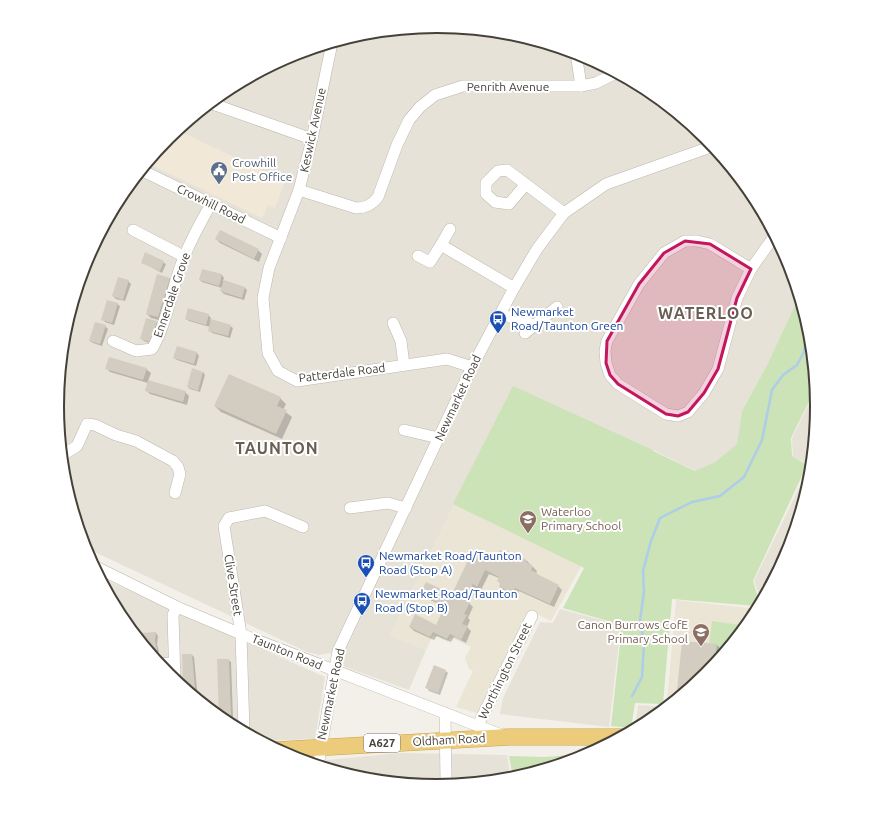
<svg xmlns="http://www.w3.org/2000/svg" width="874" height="813" font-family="Ubuntu,sans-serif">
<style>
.residential{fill:#e6e2d8}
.commercial{fill:#f2e8d7}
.education{fill:#eae5d5}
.green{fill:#cce2b7}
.shadow{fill:#0003}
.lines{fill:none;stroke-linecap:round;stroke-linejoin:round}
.stream{stroke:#adcde8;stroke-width:2.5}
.building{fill:#d3ccc0}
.minor-casing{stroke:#bdb8ad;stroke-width:12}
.highway-casing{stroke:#caa24b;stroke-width:17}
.minor{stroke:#fff;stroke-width:11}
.highway{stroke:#eccc7a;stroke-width:16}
.marked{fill:#c2185b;fill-opacity:0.2;stroke:#c2185b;stroke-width:3;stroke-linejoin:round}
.labels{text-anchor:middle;stroke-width:4;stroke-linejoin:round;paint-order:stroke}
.shield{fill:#fff;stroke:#7d7a74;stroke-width:1}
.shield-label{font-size:11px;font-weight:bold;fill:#454138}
.street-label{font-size:12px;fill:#454138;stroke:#fff}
.service-label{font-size:12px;fill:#4e5e75;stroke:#fff;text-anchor:start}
.transit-label{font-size:12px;fill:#164399;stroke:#fff;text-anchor:start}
.education-label{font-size:12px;fill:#785e54;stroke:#fff;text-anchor:start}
.district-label{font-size:16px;font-weight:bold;letter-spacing:1px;fill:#675f51;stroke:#fff}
.rim{fill:none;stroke:#454138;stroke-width:2}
</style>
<rect width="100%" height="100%" fill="#f2f0e9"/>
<!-- residential -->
<g class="residential">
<path d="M437 26 511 33 583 55 649 90 706 138 753 195 789 261 799 297 767 365 742 411 737 444 715 462 696 471 653 450 520 390 510 392 390 635 426 650 409 690 345 667 330 653 319 655 307 652 84 547 64 481 57 406 64 332 86 261 121 195 168 137 226 90 292 55 363 33Z"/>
<path d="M816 389 817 407 810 481 788 552 757 609 760 597 754 581 810 465 793 457 792 438Z"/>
<path d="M99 577 325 677 315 739 260 741 225 723 168 675 121 618Z"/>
<path d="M560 609 621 625 609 727 500 714 503 698 540 622 553 623Z"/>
<path d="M638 705 668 707 648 723 637 729H635Z"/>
<path d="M401 753 507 755 510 774 504 780 437 787 363 780 327 769V760Z"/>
</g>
<!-- commercial -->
<path class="commercial" d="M177 130 285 181 275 208 268 205 262 218 147 163 168 137Z"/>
<!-- education -->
<g class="education">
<path d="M510 392 653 450 582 565 551 621 531 611 480 714 456 707 473 671 469 669 465 658 471 647 450 637 448 642 433 635 426 650 390 635Z"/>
<path d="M676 600 758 609 753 618 706 676 675 701H667Z"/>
</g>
<!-- green -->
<g class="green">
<path d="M799 297 810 332 816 387 791 438 792 456 807 465 753 581 758 597 756 606 672 599 663 704 635 703 631 728 611 726 622 625 563 608 584 568 453 504 513 386 653 450V451L695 471 715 462 737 444 742 411 767 365Z"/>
<path d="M712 621 747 626 715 664 716 644 709 645Z"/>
<path d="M592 753 582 758 506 780 512 772 509 756 546 757Z"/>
</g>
<!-- shadow -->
<g class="shadow">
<path d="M216 239 258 250 262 254 259 262 220 243Z"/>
<path d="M146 254 166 264 162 273 142 262Z"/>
<path d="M222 275 224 278 223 281 245 288 247 290 244 300 224 294 221 291 222 288 202 282 200 280Z"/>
<path d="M169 278 173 283 162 321 151 318 147 314Z"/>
<path d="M128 281 131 284 125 301 116 299 113 296Z"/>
<path d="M117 304 120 306 114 325 105 322 102 319Z"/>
<path d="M208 315 211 318 210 320 230 326 233 328 230 338 212 333 209 330 210 327 189 321 186 319Z"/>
<path d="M156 322 159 325 153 344 144 341 142 339Z"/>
<path d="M105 326 108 329 102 346 93 343 90 341Z"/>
<path d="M197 353 199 356 196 366 177 360 174 358Z"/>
<path d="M106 368 146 369 151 373 148 381 185 392 189 396 187 405 150 394 146 390 148 383 110 372Z"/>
<path d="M203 372 205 375 200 392 190 389 188 387Z"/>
<path d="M280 398 286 404 283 410 292 417 282 439 221 412 215 406Z"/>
<path d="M507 552 527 561 537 571 536 573 540 577 558 586 562 590 554 607 519 591 517 597 504 591 500 587 501 584 498 581 499 578 489 574 481 590 477 588 469 603 473 607 468 618 470 620 467 627 471 631 466 643 454 637 451 642 437 636 434 640 414 631 410 627 437 626 445 607 426 598 422 594 453 595 490 558 506 554Z"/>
<path d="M156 633 158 636 157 644 159 652H149L141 643Z"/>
<path d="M683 642 717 645 721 649 720 659 706 676 678 699Z"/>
<path d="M192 655 194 657 198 700 185 689Z"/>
<path d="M228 660 231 662 233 718 223 719 220 716Z"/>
<path d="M446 671 448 673 440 695 429 691 427 688Z"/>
</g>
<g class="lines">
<!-- stream -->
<path class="stream" d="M632 696 642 677 644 643 640 620 644 592 643 571 651 541 660 518 692 502 720 496 744 477 762 440 772 390 783 375 797 365 804 352 807 333 810 331"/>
</g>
<!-- building -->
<g class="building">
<path d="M220 230 259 249 254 259 215 239Z"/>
<path d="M145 252 164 261 160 271 141 263Z"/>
<path d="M202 269 222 274 219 286 199 280Z"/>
<path d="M157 274 170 278 158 317 146 314Z"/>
<path d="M118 277 129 280 123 300 112 296Z"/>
<path d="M224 280 245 287 242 298 220 291Z"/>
<path d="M107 300 118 303 112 323 101 320Z"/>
<path d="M188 308 209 314 206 325 185 319Z"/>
<path d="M146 318 157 321 151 342 140 339Z"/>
<path d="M211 319 231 325 228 336 208 331Z"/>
<path d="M95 322 106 325 100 344 89 341Z"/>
<path d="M177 346 197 352 194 364 173 358Z"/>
<path d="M109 357 147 368 143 380 105 369Z"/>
<path d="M192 368 203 372 198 391 187 387Z"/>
<path d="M229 374 281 397 277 406 287 410 276 434 214 406Z"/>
<path d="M148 380 186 391 183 402 145 391Z"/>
<path d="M500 550 506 553 507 551 527 560 526 562 533 566 531 570 537 573V574L559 585 550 604 515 588 512 593 499 587 500 583 497 581 499 577 485 570 477 587 473 584 465 600 470 602 464 614 467 615 462 624 468 626 461 640 450 634 447 639 433 632 430 637 409 627 415 614 436 625 445 606 420 594 426 582 452 594 470 556 480 552 489 556 491 553 497 555Z"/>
<path d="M156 632 155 641 157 650H147L140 642 141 633Z"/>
<path d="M682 641 717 644 715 664 706 676 676 700Z"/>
<path d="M182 654H192L196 699 183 688Z"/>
<path d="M217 659H229L231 716 219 717Z"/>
<path d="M434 665 446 670 438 693 425 688Z"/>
</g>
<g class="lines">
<defs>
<g id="minor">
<path d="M332 43 312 139 299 190 269 268 263 298 268 353 278 371 297 381 447 359 472 367"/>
<path d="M576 53 581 86"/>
<path d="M210 103 312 139"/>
<path d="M216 105 221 94"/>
<path d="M141 170 281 238"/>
<path d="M526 184 509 204 495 202 486 194V183L498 171 507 170 564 213"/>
<path d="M299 190 356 208C366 208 372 205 378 197L397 145 409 120 420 107 435 95 463 86H581L596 83 616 73"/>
<path d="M133 230 185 257"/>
<path d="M441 245 450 229"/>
<path d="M418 256 430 262 441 245 514 288"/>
<path d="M751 269 710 244 697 241H685L664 253 639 284 607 341 605 351 606 363 610 375 618 384 666 414 678 416 688 412 704 393 718 369 737 298 751 269 775 235"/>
<path d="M500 314 534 325"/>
<path d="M393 323 401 341 404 365"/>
<path d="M525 333 557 307"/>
<path d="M113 341 136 351 152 349C167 323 171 292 181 265 189 243 200 223 211 204"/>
<path d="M404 430 439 438"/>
<path d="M61 456 77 446 87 424 95 425 116 435 136 441 173 461 178 467 180 474 175 493"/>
<path d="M350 508 388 503 406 508"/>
<path d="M92 565 177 607 241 634 504 736"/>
<path d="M158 664 174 663"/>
<path d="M175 681 173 615 177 607"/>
<path d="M478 725 532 616"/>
<path d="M244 732 241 634 224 526 229 518 265 511 303 527"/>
<path d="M318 766 338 651 472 367 514 288 537 249 564 213 606 184 713 146"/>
<path d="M444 786 446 780 445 713"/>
</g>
<path id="highway" d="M276 750 509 737H621"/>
</defs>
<!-- minor casing -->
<use href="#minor" class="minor-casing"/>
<!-- highway casing -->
<use href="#highway" class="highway-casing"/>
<!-- minor -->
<use href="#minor" class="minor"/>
<!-- highway -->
<use href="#highway" class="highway"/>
</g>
<!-- marked area -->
<path class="marked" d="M685 241 710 244 751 269 737 298 718 369 704 393 688 412 678 416 666 414 618 384 610 375 606 363 607 341 639 284 664 253Z"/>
<!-- icons -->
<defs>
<symbol id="civic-pin" viewBox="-11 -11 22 30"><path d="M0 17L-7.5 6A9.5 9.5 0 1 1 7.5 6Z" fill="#5c6f8a" stroke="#fff"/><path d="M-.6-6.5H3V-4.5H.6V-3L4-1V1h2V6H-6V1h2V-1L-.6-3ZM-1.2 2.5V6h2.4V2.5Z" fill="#fff"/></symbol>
<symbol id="bus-pin" viewBox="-11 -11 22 30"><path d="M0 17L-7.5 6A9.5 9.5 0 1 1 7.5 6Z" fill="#1a4fb4" stroke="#fff"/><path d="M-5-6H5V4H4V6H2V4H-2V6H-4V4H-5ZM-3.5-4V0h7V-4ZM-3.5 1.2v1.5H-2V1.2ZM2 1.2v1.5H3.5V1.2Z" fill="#fff"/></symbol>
<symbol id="school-pin" viewBox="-11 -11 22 30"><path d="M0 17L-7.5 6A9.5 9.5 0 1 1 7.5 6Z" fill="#8d6e63" stroke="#fff"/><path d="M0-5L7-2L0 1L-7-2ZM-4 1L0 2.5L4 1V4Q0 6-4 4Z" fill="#fff"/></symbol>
</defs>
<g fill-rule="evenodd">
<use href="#civic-pin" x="209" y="160" width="20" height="27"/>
<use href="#bus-pin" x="488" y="309" width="20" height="27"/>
<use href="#school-pin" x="518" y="509" width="20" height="27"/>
<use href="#bus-pin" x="356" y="553" width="20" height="27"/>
<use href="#bus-pin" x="352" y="591" width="20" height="27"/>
<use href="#school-pin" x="691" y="622" width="20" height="27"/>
</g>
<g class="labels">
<!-- shield labels -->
<rect class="shield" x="364" y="734" width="36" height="18" rx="3"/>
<g class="shield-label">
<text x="382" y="747">A627</text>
</g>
<!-- street labels -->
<g class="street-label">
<text x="508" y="91">Penrith Avenue</text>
<text transform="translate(313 130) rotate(-78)" y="4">Keswick Avenue</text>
<text transform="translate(211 204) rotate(26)" y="4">Crowhill Road</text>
<text transform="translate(172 295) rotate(-71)" y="4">Ennerdale Grove</text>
<text transform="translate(342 373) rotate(-7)" y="4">Patterdale Road</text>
<text transform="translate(458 398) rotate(-65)" y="4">Newmarket Road</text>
<text transform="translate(233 585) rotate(81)" y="4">Clive Street</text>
<text transform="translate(287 652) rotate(22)" y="4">Taunton Road</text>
<text transform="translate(505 671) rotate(-64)" y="4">Worthington Street</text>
<text transform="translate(331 694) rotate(-78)" y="4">Newmarket Road</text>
<text transform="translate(449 740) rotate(-3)" y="4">Oldham Road</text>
</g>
<!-- service labels -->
<g class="service-label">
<text x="232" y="167">Crowhill<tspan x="232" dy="14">Post Office</tspan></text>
</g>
<!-- transit labels -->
<g class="transit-label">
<text x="511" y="316">Newmarket<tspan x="511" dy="14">Road/Taunton Green</tspan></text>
<text x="379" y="560">Newmarket Road/Taunton<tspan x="379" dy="14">Road (Stop A)</tspan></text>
<text x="375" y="598">Newmarket Road/Taunton<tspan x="375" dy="14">Road (Stop B)</tspan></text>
</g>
<!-- education labels -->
<g class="education-label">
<text x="541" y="516">Waterloo<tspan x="541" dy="14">Primary School</tspan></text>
<text x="688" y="629" text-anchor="end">Canon Burrows CofE<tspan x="688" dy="14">Primary School</tspan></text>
</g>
<!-- district labels -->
<g class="district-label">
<text x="706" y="319">WATERLOO</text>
<text x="277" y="454">TAUNTON</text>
</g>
</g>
<!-- crop -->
<path d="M0 0H874V813H0ZM64 406a373 373 0 1 1 746 0a373 373 0 1 1-746 0Z" fill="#fff" fill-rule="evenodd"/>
<path class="rim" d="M64 406a373 373 0 1 1 746 0a373 373 0 1 1-746 0Z"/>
</svg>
